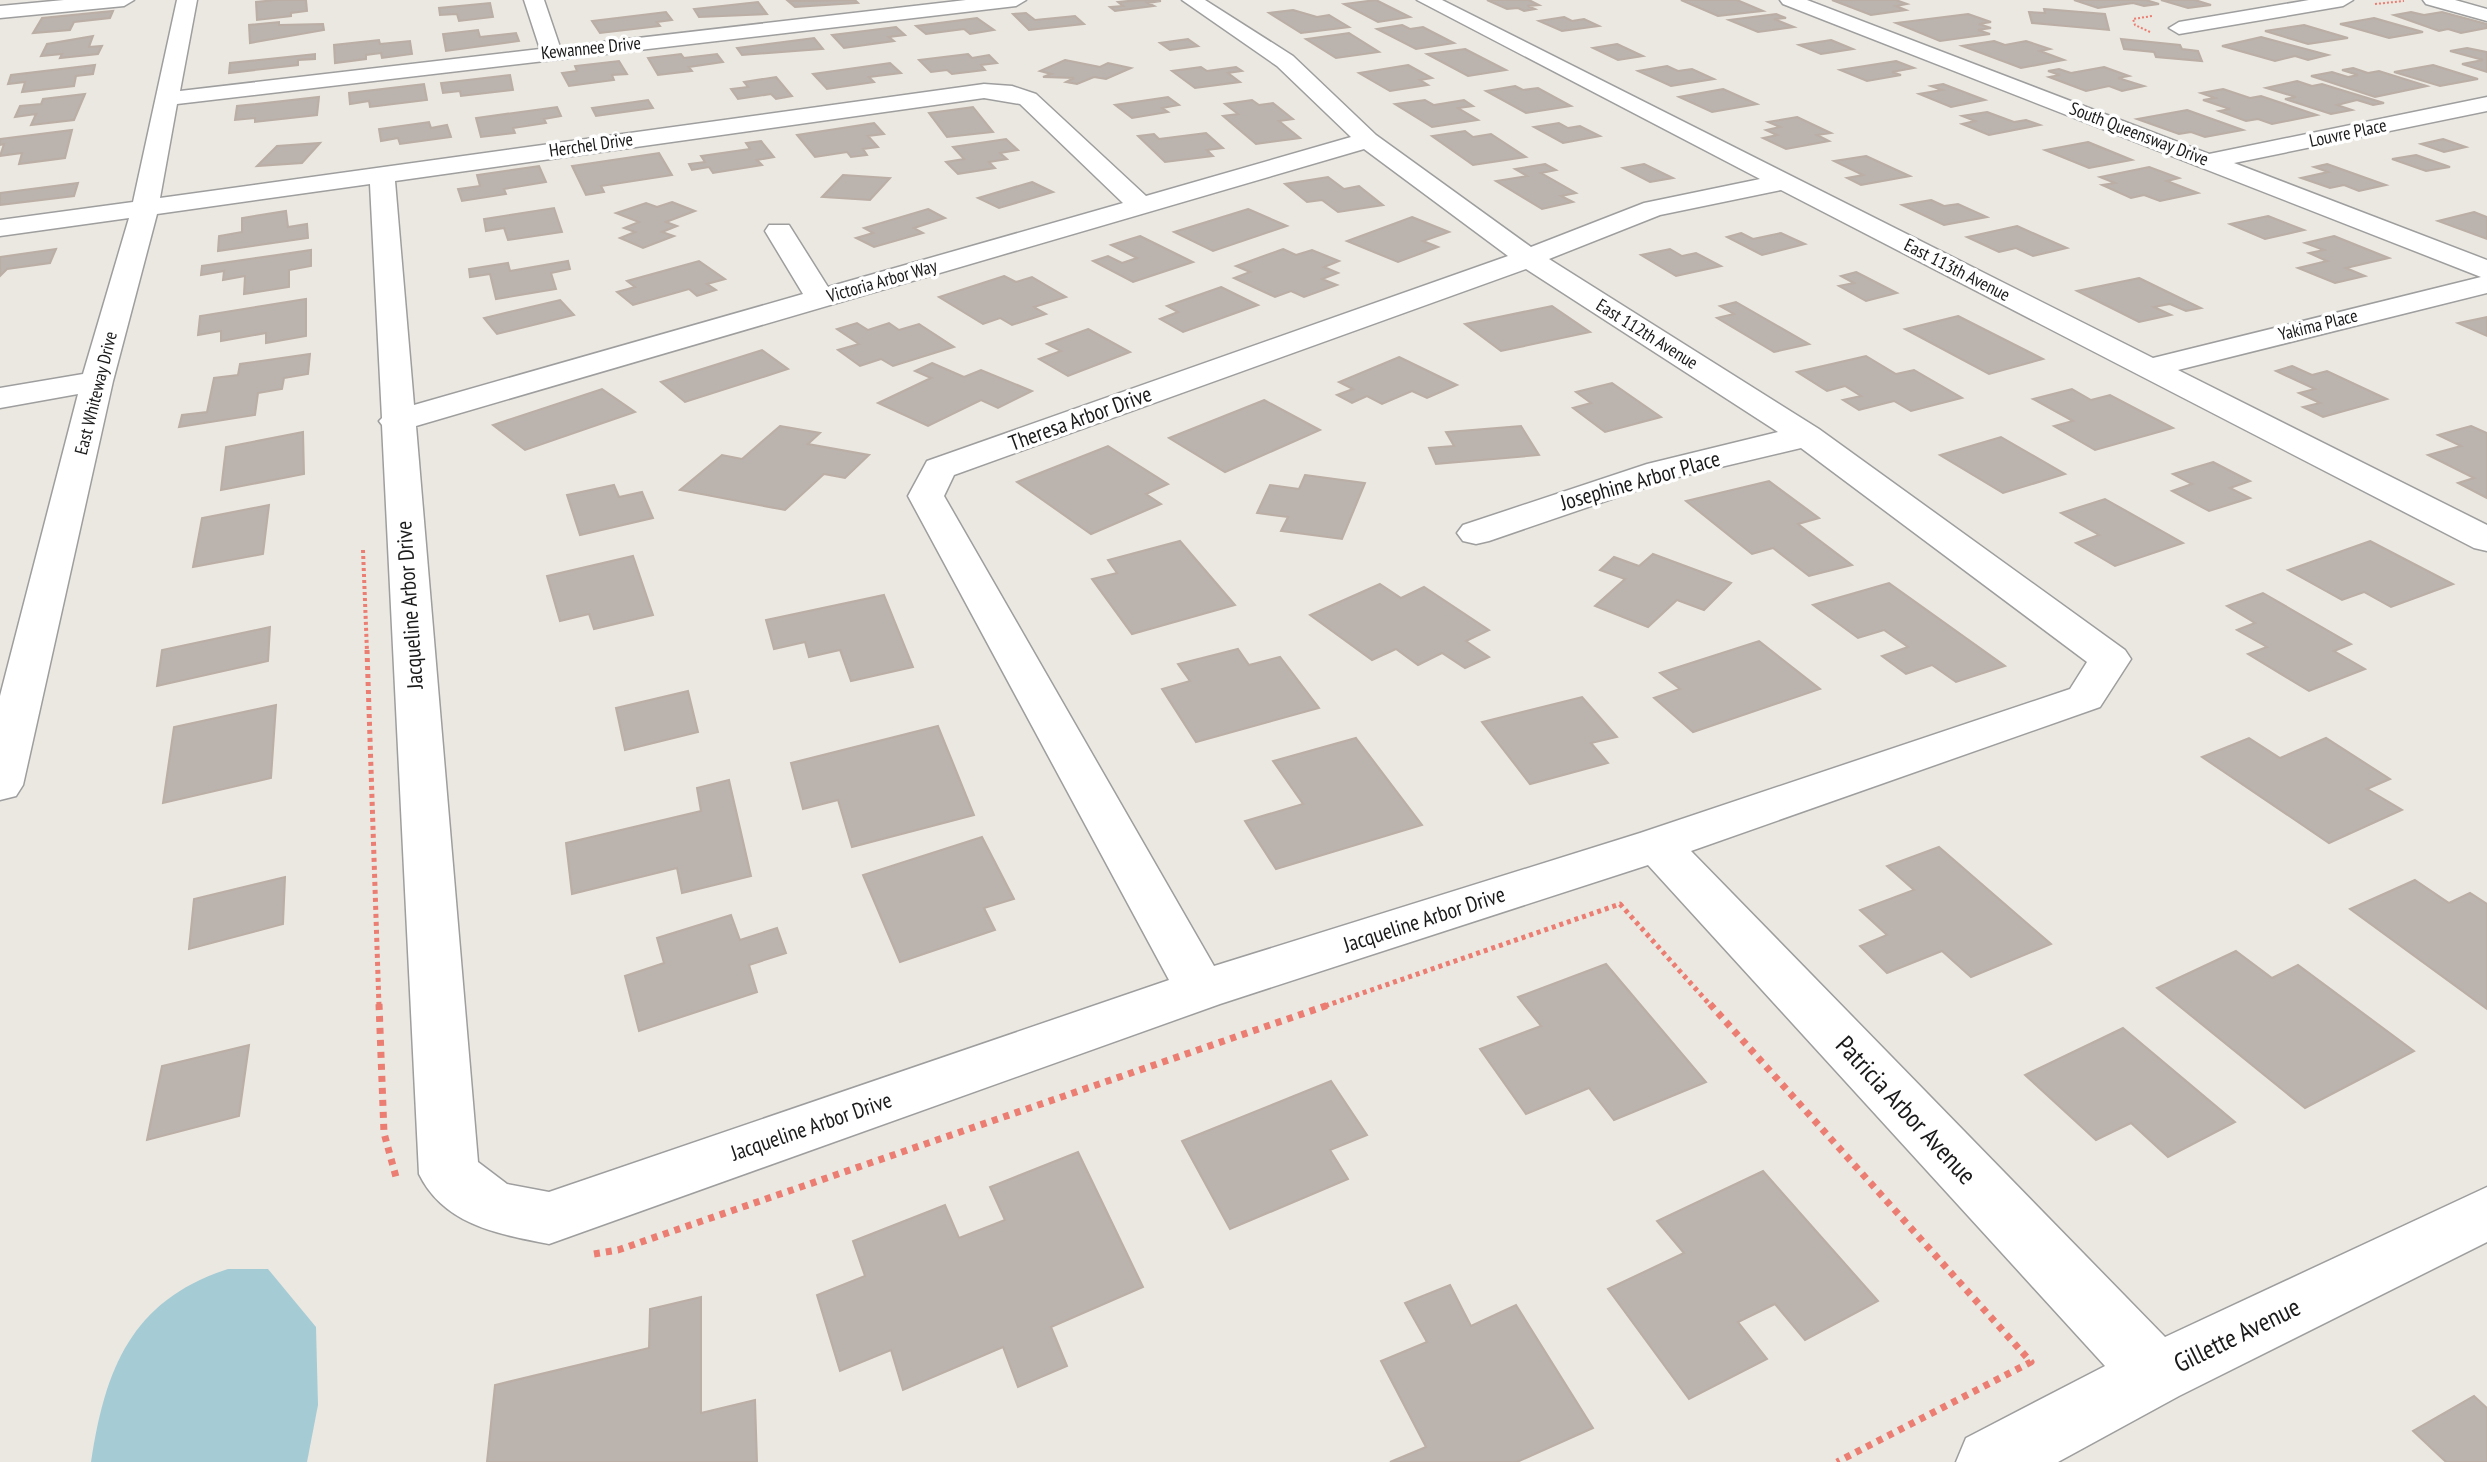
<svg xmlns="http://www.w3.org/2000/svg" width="2487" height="1462" font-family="'PT Sans Narrow',sans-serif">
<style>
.water{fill:#a5cbd5}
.building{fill:#bbb3ae;stroke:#bbaea5;stroke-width:2}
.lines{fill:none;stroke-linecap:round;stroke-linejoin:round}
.minor-casing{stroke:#9e9e9e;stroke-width:3}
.path-far3{stroke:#eb7d72;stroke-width:2;stroke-dasharray:2 2;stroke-linecap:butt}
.path-far2{stroke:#eb7d72;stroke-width:4;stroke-dasharray:3 3;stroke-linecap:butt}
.path-far1{stroke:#eb7d72;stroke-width:5;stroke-dasharray:4 4;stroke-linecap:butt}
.path{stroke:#eb7d72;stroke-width:7;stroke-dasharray:6 6;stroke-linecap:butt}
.minor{fill:#fff;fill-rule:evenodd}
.labels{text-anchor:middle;stroke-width:7;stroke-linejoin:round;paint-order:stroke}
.far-street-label{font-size:18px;fill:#1a1a1a;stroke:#fff}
.street-label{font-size:22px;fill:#1a1a1a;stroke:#fff}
.near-street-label{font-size:26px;fill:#1a1a1a;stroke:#fff}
</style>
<rect width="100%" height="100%" fill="#ebe8e1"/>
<!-- water -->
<path class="water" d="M228 1269H268L316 1327 318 1405 307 1462H91C105 1368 132 1300 228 1269Z"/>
<!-- building -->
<g class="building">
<path d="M275 0H306L307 11 291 13V16L257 20 256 2Z"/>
<path d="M855 0 858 3 795 7 788 1Z"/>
<path d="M1138 0 1161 1 1148 3 1154 6 1115 11 1110 7 1123 6 1118 2Z"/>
<path d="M1376 0 1410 17 1378 22 1344 4Z"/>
<path d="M1487 0H1529L1539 5 1528 6 1535 9 1524 11 1518 8 1507 9Z"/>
<path d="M1681 0H1737L1763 11 1718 16Z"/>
<path d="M1832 0H1896L1907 4 1896 6 1906 10 1871 15Z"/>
<path d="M2074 0H2146L2159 4 2144 6 2133 3 2098 8Z"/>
<path d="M2161 0H2195L2211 5 2188 8Z"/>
<path d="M758 2 767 14 699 17 694 9Z"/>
<path d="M490 3 493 17 459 21 457 14 440 15 439 8Z"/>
<path d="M2044 9 2105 14 2109 30 2032 23 2029 12 2045 13Z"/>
<path d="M1293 10 1317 17 1329 15 1349 27 1301 33 1269 13Z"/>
<path d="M113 11 110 18 74 22 70 30 33 33 42 18Z"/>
<path d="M666 12 672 20 657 22 660 26 600 33 592 21Z"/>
<path d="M2411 12 2424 15 2442 12 2487 24V28L2461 33 2448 29 2439 31 2394 15Z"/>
<path d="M1026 13 1035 20 1075 16 1084 24 1029 30 1013 14Z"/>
<path d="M1776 14 1786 18 1774 19 1794 27 1758 32 1729 20Z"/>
<path d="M1968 14 1991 22 1979 24 1991 28 1978 30 1990 34 1940 41 1896 23Z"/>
<path d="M1564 17 1572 21 1584 19 1599 26 1562 31 1539 21Z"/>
<path d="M977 18 994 30 970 34 964 29 926 34 916 26Z"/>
<path d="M2374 18 2423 32 2389 38 2340 24Z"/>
<path d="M279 22V25L323 24 324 30 250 43 249 25Z"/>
<path d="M1402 25 1410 29 1423 27 1454 43 1416 49 1377 29Z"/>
<path d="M2304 25 2348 38 2308 44 2265 31Z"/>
<path d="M896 27 905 35 889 37 894 41 844 48 832 35Z"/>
<path d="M478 30 480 37 516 33 519 41 446 51 443 34Z"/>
<path d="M1349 33 1379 52 1336 58 1306 39Z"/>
<path d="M93 36 89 47 102 46 98 54 60 58 62 54 41 56 47 44Z"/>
<path d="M2261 37 2328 55 2308 60 2295 56 2275 61 2222 46Z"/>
<path d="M814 38 823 49 742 55 737 48Z"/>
<path d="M1188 39 1198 46 1170 50 1160 43Z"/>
<path d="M2121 39 2180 45 2182 49 2198 51 2202 61 2156 57 2154 52 2124 49Z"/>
<path d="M379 40 380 44 410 41 412 54 382 58 381 53 366 55V59L335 63 334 45Z"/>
<path d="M1831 40 1853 49 1821 54 1799 45Z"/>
<path d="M1994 41 2005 45 2026 41 2050 49 2040 51 2064 60 2021 68 1962 46Z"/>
<path d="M1617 44 1643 56 1618 60 1593 48Z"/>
<path d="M2467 48 2487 52V72L2462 64 2483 60 2450 51Z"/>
<path d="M1465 49 1506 70 1468 76 1427 54Z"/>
<path d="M315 54V59L298 60V65L229 73 230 63Z"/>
<path d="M681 54 684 58 717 54 723 62 689 67 692 71 658 75 648 58Z"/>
<path d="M968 54 972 58 989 55 997 63 981 65 985 70 952 74 947 70 931 72 919 60Z"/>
<path d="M1065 60 1100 67 1108 63 1131 68 1106 79 1094 77 1077 84 1066 82 1074 78 1043 77 1051 74 1040 71Z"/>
<path d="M619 61 627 74 612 75 614 80 569 86 562 73 577 71 575 66Z"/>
<path d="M1896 61 1914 68 1892 72 1901 75 1867 81 1840 70Z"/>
<path d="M890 63 901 73 869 77 874 82 827 89 813 74Z"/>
<path d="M95 65 93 74 76 76 74 86 22 92 25 82 8 84 11 75Z"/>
<path d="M1408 65 1432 78 1420 80 1428 85 1390 91 1359 73Z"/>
<path d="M2433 65 2478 79 2440 86 2394 72Z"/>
<path d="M1667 66 1678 71 1692 69 1714 79 1671 86 1638 71Z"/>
<path d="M1201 67 1207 71 1236 67 1242 71 1228 73 1240 82 1195 88 1172 71Z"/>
<path d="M2104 67 2129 76 2118 78 2144 86 2122 91 2109 86 2086 91 2049 77 2060 75 2048 71 2059 69 2071 73Z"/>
<path d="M2353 68 2368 73 2379 71 2427 86 2375 97 2311 76 2332 72 2348 77 2358 75 2342 70Z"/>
<path d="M510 75 513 90 461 96 460 91 443 93 441 83Z"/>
<path d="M776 77 792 96 776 99 771 94 738 99 731 89 748 87 744 82Z"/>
<path d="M2297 81 2312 86 2322 84 2384 103 2373 105 2357 100 2337 105 2352 110 2331 114 2285 99 2296 97 2266 88Z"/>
<path d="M424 84 427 100 370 107 369 101 350 104 349 93Z"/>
<path d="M1943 84 1985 100 1951 107 1919 94 1942 90 1931 86Z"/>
<path d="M1515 86 1523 90 1538 88 1571 106 1526 113 1486 91Z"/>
<path d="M1723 89 1757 104 1712 112 1679 97Z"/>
<path d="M2223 89 2250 98 2261 96 2317 115 2272 124 2258 119 2246 121 2219 111 2230 109 2203 100 2215 98 2201 93Z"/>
<path d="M85 94 74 120 31 125 36 114 15 117 20 106 41 104 43 99Z"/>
<path d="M319 97 317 115 255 122V118L235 120 237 106Z"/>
<path d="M1168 97 1179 105 1162 108 1168 112 1132 118 1115 105Z"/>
<path d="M648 100 653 108 596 116 592 108Z"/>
<path d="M1252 100 1259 105 1273 103 1293 119 1279 121 1300 138 1256 144 1223 116 1238 114 1225 104Z"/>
<path d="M1425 100 1434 105 1464 100 1473 106 1458 108 1478 120 1432 127 1395 104Z"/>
<path d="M557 107 561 116 544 119 546 123 513 128 515 133 481 137 476 118Z"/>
<path d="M973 107 993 132 947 137 929 113Z"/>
<path d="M2187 110 2243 130 2205 137 2191 132 2179 134 2137 119Z"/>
<path d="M1987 112 2014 122 2026 120 2040 125 1989 135 1962 124 1975 121 1962 116Z"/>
<path d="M1797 117 1831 133 1817 135 1829 141 1786 149 1763 138 1777 135 1766 130 1780 127 1768 122Z"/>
<path d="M429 122 431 128 447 125 451 137 400 144 398 138 381 141 379 129Z"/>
<path d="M874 123 884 134 868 136 878 147 863 149 867 155 851 157 847 152 815 157 797 135Z"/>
<path d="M1559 123 1568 128 1580 126 1600 136 1563 143 1534 127Z"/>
<path d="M72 130 65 158 19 164 22 153 0 156 4 144 0 145V139Z"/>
<path d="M1465 131 1473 137 1491 134 1526 157 1473 165 1432 136Z"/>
<path d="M1206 133 1223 148 1207 150 1213 156 1165 162 1138 136 1154 134 1159 139Z"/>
<path d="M1006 139 1018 150 1000 153 1007 159 989 162 995 168 958 174 946 162 964 159 953 147Z"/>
<path d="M2443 139 2466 147 2444 152 2421 144Z"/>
<path d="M761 141 774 157 757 160 762 165 713 173 709 167 692 170 689 164 705 162 701 156 750 149 746 143Z"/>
<path d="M2088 142 2132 160 2089 168 2045 150Z"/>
<path d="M320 143 302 163 257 166 277 146Z"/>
<path d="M659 153 672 175 601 186 604 192 586 195 572 166Z"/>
<path d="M2416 155 2450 167 2426 171 2392 159Z"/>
<path d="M1866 156 1910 176 1861 185 1847 178 1863 175 1834 161Z"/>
<path d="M1545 164 1556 170 1541 173 1576 193 1561 196 1573 202 1542 209 1496 181 1527 176 1515 169Z"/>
<path d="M1644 164 1673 178 1650 182 1623 168Z"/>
<path d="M2327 164 2386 185 2359 191 2344 185 2330 188 2301 178 2328 172 2314 167Z"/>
<path d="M539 166 546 182 504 189 506 194 462 201 458 189 480 186 477 175Z"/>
<path d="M2149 167 2179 178 2167 181 2198 193 2160 201 2144 195 2131 198 2102 185 2115 183 2100 177Z"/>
<path d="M843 175 890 178 870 200 822 197Z"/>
<path d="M1328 177 1344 189 1359 186 1383 205 1338 212 1322 200 1307 202 1285 184Z"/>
<path d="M1032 182 1053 192 999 208 978 198Z"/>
<path d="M78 183 74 196 0 205V193Z"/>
<path d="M1931 200 1944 206 1958 204 1987 217 1944 225 1902 205Z"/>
<path d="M672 202 695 211 666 222 677 226 662 232 674 236 643 248 620 238 635 232 624 228 639 222 616 213 646 203 657 207Z"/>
<path d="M554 208 562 232 508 240 504 228 486 231 484 219Z"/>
<path d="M928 209 945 218 914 228 923 233 874 247 856 238 873 233 864 228Z"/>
<path d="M1248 209 1287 226 1213 251 1174 232Z"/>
<path d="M286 211 288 227 307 224 308 238 218 251 219 236 242 232V218Z"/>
<path d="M2474 212 2487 217V239L2438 221Z"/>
<path d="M2268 216 2304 230 2265 239 2230 224Z"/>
<path d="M1412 217 1449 232 1423 241 1438 247 1398 262 1347 241Z"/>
<path d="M2017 226 2067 248 2033 256 2016 248 1999 252 1967 237Z"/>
<path d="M1741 233 1753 239 1781 233 1805 244 1762 255 1727 237Z"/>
<path d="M1140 236 1193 262 1133 282 1093 261 1108 256 1122 263 1137 258 1111 245Z"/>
<path d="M2334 236 2389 258 2346 268 2365 276 2335 283 2298 268 2327 261 2309 253 2324 250 2305 243Z"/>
<path d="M56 249 50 263 7 269 0 276V257Z"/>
<path d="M1283 249 1296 255 1312 250 1339 261 1324 267 1338 273 1322 279 1337 285 1304 297 1291 291 1275 297 1234 278 1250 272 1236 266Z"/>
<path d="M1670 249 1682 256 1696 253 1721 266 1676 276 1641 255Z"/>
<path d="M311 250V266L289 270V287L244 294 245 276 223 280 224 271 201 275 202 266Z"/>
<path d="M568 261 570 269 551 273 556 289 496 299 490 274 470 277 469 269 508 263 510 271Z"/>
<path d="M699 261 725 279 707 284 716 290 697 296 689 289 633 305 617 292 635 287 627 281Z"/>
<path d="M1856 272 1897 293 1866 301 1839 286 1854 283 1841 276Z"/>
<path d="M1004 276 1016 282 1032 277 1066 297 1034 307 1046 314 1012 325 1000 318 983 324 939 297Z"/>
<path d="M2139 278 2201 308 2186 311 2170 304 2154 307 2171 315 2139 322 2077 291Z"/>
<path d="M1221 287 1258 305 1183 332 1160 319 1178 312 1167 306Z"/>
<path d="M306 299V336L266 343V333L221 341V331L198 335 200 316Z"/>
<path d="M560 300 574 315 497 334 484 318Z"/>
<path d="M1736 302 1809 344 1774 352 1717 318 1734 314 1720 306Z"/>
<path d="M1552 306 1590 332 1501 351 1465 324Z"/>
<path d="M1958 316 2043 359 1989 374 1905 329Z"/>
<path d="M2487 317V336L2458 323Z"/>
<path d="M857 323 868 330 889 323 899 330 919 324 954 347 893 366 881 359 860 366 838 350 859 344 837 329Z"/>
<path d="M1088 329 1130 352 1068 376 1039 359 1061 351 1047 344Z"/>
<path d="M762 350 788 369 685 402 661 382Z"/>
<path d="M310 354 308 374 284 378 282 389 258 393 255 415 179 427 182 415 207 412 214 378 238 375 240 364Z"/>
<path d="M1866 356 1896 374 1914 370 1962 398 1911 411 1894 401 1859 410 1843 400 1861 396 1845 386 1827 391 1797 372Z"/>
<path d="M1399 357 1457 385 1427 398 1412 391 1382 404 1367 396 1352 403 1337 395 1353 389 1339 382Z"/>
<path d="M932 363 964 377 981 370 1032 391 998 408 981 400 928 426 878 403 931 378 915 371Z"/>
<path d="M2292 366 2312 375 2327 371 2387 399 2323 417 2303 407 2320 403 2299 393 2315 389 2276 371Z"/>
<path d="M1612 383 1661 417 1605 432 1573 408 1591 403 1576 392Z"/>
<path d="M602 389 635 412 525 450 493 425Z"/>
<path d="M2072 389 2091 400 2110 395 2173 428 2095 450 2054 426 2073 421 2033 399Z"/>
<path d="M1264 400 1320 430 1225 472 1169 438Z"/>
<path d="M780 426 820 433 808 444 869 455 845 478 824 474 785 510 680 490 722 455 742 459Z"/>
<path d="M1521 426 1539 455 1436 464 1429 448 1454 446 1446 432Z"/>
<path d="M2471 426 2487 433V498L2458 483 2474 478 2428 455 2461 446 2438 435Z"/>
<path d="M303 432 304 474 221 490 226 447Z"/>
<path d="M2001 437 2065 474 2003 493 1940 455Z"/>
<path d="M1108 446 1168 484 1146 494 1161 504 1091 534 1017 482Z"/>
<path d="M2213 462 2250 481 2230 488 2250 498 2209 511 2172 491 2192 484 2173 474Z"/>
<path d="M1305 475 1365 483 1342 539 1281 531 1288 517 1257 513 1270 485 1299 489Z"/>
<path d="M1769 481 1819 518 1798 524 1852 565 1809 576 1773 548 1752 554 1686 501Z"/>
<path d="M614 485 619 497 642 492 653 518 580 535 567 495Z"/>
<path d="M2105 499 2183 543 2115 566 2076 543 2099 535 2061 513Z"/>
<path d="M269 505 263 554 193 567 202 518Z"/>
<path d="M1180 541 1235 605 1132 634 1092 579 1117 573 1108 560Z"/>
<path d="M2370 541 2453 584 2391 607 2364 592 2342 600 2288 570Z"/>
<path d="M1653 554 1731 583 1704 610 1677 600 1648 627 1595 606 1625 579 1600 570 1614 557 1639 566Z"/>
<path d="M633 556 653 615 594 629 589 614 560 621 547 576Z"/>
<path d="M1889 583 2005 666 1956 682 1932 665 1906 674 1882 656 1908 647 1884 630 1858 638 1813 605Z"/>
<path d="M1380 584 1401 598 1424 587 1489 630 1466 641 1489 657 1465 668 1442 653 1418 665 1396 649 1372 660 1310 615Z"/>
<path d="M2263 593 2351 644 2334 651 2365 669 2309 691 2248 654 2267 647 2237 630 2255 623 2227 606Z"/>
<path d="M884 595 913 667 851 681 840 650 809 657 805 642 774 649 766 620Z"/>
<path d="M270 627 268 661 157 686 162 650Z"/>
<path d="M1759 641 1820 689 1693 732 1654 698 1680 689 1660 673Z"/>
<path d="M1238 649 1249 665 1280 657 1319 708 1196 742 1162 689 1190 681 1178 664Z"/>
<path d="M688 691 698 732 625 750 616 708Z"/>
<path d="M1582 697 1617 737 1591 743 1608 763 1530 784 1482 722Z"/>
<path d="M276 705 271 778 163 803 174 727Z"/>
<path d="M938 726 974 815 852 847 838 800 803 809 791 763Z"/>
<path d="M1356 738 1422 825 1276 869 1245 821 1303 804 1273 761Z"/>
<path d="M2249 738 2280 758 2326 738 2390 779 2367 789 2402 810 2329 843 2202 757Z"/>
<path d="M729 780 751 876 682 893 677 868 572 894 566 843 701 811 697 788Z"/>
<path d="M982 837 1014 899 984 908 995 930 900 962 863 875Z"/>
<path d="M1939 847 2051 944 1971 977 1942 951 1887 973 1860 946 1887 935 1860 910 1914 890 1887 866Z"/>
<path d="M285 877 283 924 189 949 194 899Z"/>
<path d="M2415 880 2449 903 2470 893 2487 904V1009L2350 909Z"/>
<path d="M731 915 740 940 777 928 786 953 749 965 757 992 639 1031 625 976 664 963 657 938Z"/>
<path d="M2236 951 2272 978 2298 965 2414 1051 2305 1108 2157 988Z"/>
<path d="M1606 964 1706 1082 1614 1120 1589 1088 1526 1114 1480 1049 1541 1026 1518 997Z"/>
<path d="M2123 1028 2235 1122 2168 1157 2131 1123 2096 1140 2025 1075Z"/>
<path d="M249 1045 239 1116 147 1140 162 1066Z"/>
<path d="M1331 1081 1367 1135 1330 1150 1348 1179 1230 1229 1182 1141Z"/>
<path d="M1078 1152 1143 1287 1051 1327 1067 1366 1018 1387 1003 1347 903 1390 891 1350 840 1371 817 1295 865 1276 853 1241 945 1205 959 1238 1005 1220 990 1187Z"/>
<path d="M1763 1171 1878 1301 1805 1340 1775 1304 1738 1322 1767 1359 1689 1399 1608 1289 1684 1253 1657 1221Z"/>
<path d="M1450 1285 1471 1326 1516 1305 1593 1428 1517 1462H1390L1426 1447 1381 1361 1427 1342 1405 1303Z"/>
<path d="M701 1297V1413L755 1400 757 1462H487L495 1385 649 1348 650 1309Z"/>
<path d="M2474 1396 2487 1408V1462H2446L2413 1431Z"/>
</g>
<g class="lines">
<defs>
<g id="minor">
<path d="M64 0H134L124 6 0 18V6Z"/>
<path d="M177 0H197L180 91 540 49 524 0H544L560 47 966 0H1026L1016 6 177 104 160 198 984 84 1012 86 1036 94 1146 196 1351 137 1277 66 1182 0H1205L1293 56 1376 135 1531 247 1644 203 1760 179 1417 0H1442L2153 358 2481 277 1783 4 1780 0H1807L2209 154 2487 97V111L2234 163 2487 260V293L2178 370 2487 525V551L2474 548 1781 190 1660 215 1549 259 1819 429 2125 650 2131 659 2100 707 1691 851 2165 1337 2487 1187V1242L2179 1396 2058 1462H1956L1966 1438 2105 1366 1648 865 1220 1004 549 1244C498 1234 444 1225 419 1174L382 425 379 421 382 418 370 184 157 214 113 381 23 785 16 796 0 800V696L78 394 0 408V388L83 374 129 218 0 236V220L133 202ZM984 98 1020 104 1123 203 828 287 789 225H769L765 231 803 294 414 405 395 181ZM1364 149 1508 256 927 461 908 496 1169 980 549 1192 507 1184 478 1162 416 426ZM1526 269 1778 432 1647 464 1463 525 1457 533 1463 541 1476 544 1489 541 1670 479 1801 448 2087 662 2070 689 1640 833 1214 966 944 496 954 475Z"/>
<path d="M2309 0H2353L2343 6 2179 34 2169 28 2179 22Z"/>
<path d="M2423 0H2455L2487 9V21L2426 4Z"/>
</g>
</defs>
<!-- minor casing -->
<use href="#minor" class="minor-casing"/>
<!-- path-far3 -->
<g class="path-far3">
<path d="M2375 4 2404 1"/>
<path d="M2150 32 2135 25 2133 19 2152 16"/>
</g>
<!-- path-far2 -->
<path class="path-far2" d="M363 550 367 652"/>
<!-- path-far1 -->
<g class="path-far1">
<path d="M367 650 379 1006"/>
<path d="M1325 1006 1620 904 1711 1006"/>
</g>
<!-- path -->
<g class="path">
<path d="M379 1004 384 1133 396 1177"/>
<path d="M1710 1004 2031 1362 1837 1462"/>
<path d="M594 1254 618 1250 1331 1004"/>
</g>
<!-- minor -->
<use href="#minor" class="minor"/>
</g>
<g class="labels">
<!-- far-street labels -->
<g class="far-street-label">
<text transform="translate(591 48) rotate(-6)" y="6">Kewannee Drive</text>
<text transform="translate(2348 133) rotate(-12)" y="6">Louvre Place</text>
<text transform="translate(2139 134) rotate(21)" y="6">South Queensway Drive</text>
<text transform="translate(591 145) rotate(-8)" y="6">Herchel Drive</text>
<text transform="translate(1957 270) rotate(27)" y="6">East 113th Avenue</text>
<text transform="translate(882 281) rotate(-16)" y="6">Victoria Arbor Way</text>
<text transform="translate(2318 325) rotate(-14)" y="6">Yakima Place</text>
<text transform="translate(1647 334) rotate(32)" y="6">East 112th Avenue</text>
<text transform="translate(96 393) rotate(-76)" y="6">East Whiteway Drive</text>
</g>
<!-- street labels -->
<g class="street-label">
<text transform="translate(1080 418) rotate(-20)" y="8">Theresa Arbor Drive</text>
<text transform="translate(1640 480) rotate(-16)" y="8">Josephine Arbor Place</text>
<text transform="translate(409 605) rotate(-94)" y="8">Jacqueline Arbor Drive</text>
<text transform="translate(1424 919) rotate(-18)" y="8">Jacqueline Arbor Drive</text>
<text transform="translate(811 1126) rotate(-19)" y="8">Jacqueline Arbor Drive</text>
</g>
<!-- near-street labels -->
<g class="near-street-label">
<text transform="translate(1906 1110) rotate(47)" y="9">Patricia Arbor Avenue</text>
<text transform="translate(2237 1335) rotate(-26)" y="9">Gillette Avenue</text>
</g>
</g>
</svg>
